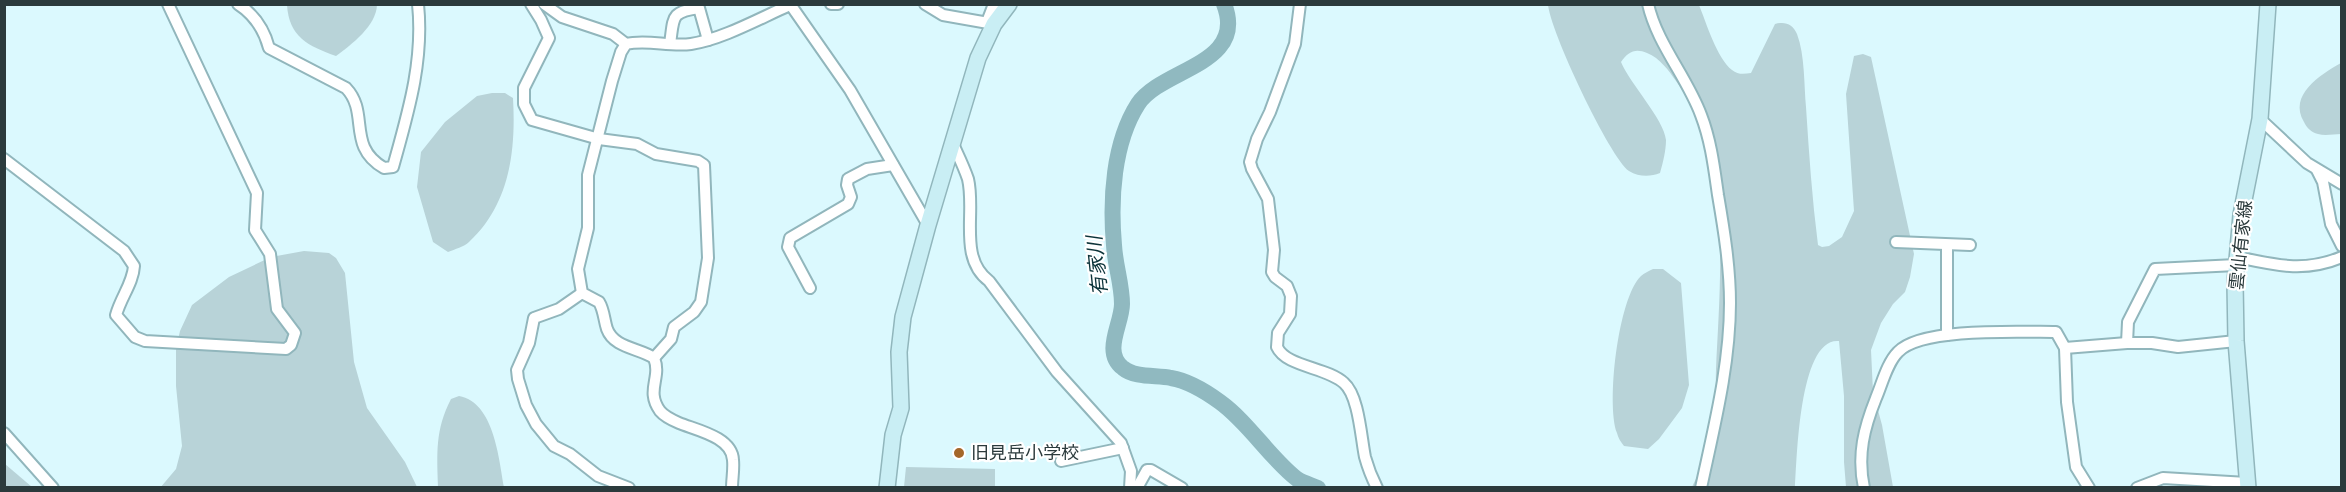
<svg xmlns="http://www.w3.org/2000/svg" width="2346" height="492" font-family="Lato,'Noto Sans JP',sans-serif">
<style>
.green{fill:#b8d3d8}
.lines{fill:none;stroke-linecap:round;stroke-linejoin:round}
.river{stroke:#90b9c0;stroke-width:16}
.street-casing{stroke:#91b6bc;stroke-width:14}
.secondary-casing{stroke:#91b6bc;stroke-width:18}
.street{stroke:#fff;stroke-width:10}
.secondary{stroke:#c9eef4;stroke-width:15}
.poi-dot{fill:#a4672a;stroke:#fff;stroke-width:2}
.labels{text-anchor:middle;stroke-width:4.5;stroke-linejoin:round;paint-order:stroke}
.street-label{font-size:18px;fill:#2b3a3c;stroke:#fff}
.poi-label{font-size:18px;fill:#2b3a3c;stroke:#fff;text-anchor:start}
.water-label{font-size:20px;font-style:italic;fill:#0b3339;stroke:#fff}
</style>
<rect width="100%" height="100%" fill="#dbf9fe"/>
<!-- green -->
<g class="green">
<path d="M1548 4 1699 5C1706 22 1717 59 1732 70 1738 75 1744 74 1751 73L1775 24C1785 21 1793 24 1797 34 1805 55 1804 86 1806 107 1809 153 1812 199 1818 245L1822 247 1829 246 1842 237 1854 211 1846 94 1854 56 1863 54 1871 57 1914 254 1910 277 1905 292 1893 304 1881 323 1871 350 1873 392 1882 425 1893 487H1846L1844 462V396L1839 341C1799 337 1797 459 1795 487H1692C1698 474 1708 460 1712 447 1719 422 1715 395 1716 369 1720 279 1733 158 1676 81 1669 71 1660 58 1647 53 1635 48 1628 52 1621 62 1630 84 1664 119 1666 140 1666 150 1663 163 1660 173 1650 177 1639 177 1629 171 1610 158 1549 29 1548 4Z"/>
<path d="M287 5V4L377 5C376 26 352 44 336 56 308 46 289 37 287 5Z"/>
<path d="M2341 63V134C2334 134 2325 136 2318 134 2311 132 2307 128 2304 122 2288 95 2320 75 2341 63Z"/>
<path d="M492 93H505L513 98C516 150 510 204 469 242 464 247 455 249 448 252L433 242 417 187 421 152 445 122 477 96Z"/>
<path d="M304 251 329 253 336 258 345 273 354 362 367 408 405 462 417 487 160 488 176 469 182 446 176 386V349L180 331 192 305 229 277 271 257Z"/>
<path d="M1653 269H1663L1681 283 1689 385 1682 408 1659 439 1648 449 1624 446C1621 442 1618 438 1617 433 1606 404 1618 298 1641 276 1644 273 1649 271 1653 269Z"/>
<path d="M459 396C494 402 499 459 504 487H438C437 453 435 430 451 399Z"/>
<path d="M5 464 32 487H5Z"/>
<path d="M906 467 995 469V487H904Z"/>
</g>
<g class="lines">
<!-- river -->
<path class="river" d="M1224 4C1248 65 1162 68 1138 104 1113 143 1110 200 1114 245 1115 265 1122 284 1122 304 1122 324 1102 352 1123 368 1135 378 1156 375 1171 378 1189 381 1205 391 1220 402 1249 423 1269 457 1297 479 1303 483 1311 485 1318 488"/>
<defs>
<g id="street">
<path d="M238 4C255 15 264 29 269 48L346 88C370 113 346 146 384 168L393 167C408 113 424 61 418 4"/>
<path d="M531 4 541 20 549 38 524 88V104L532 120 599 139 637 144 656 154 698 161 704 165 708 258 701 302 694 312 674 327 671 339 654 358"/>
<path d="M544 4 562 17 613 34 626 44"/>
<path d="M790 4 850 90 928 225"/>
<path d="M831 4H838"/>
<path d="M925 4 943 15 994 24"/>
<path d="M1300 4 1295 44 1270 112 1257 139 1250 162 1252 169 1268 199 1274 250 1272 272 1275 277 1287 286 1291 296 1290 314 1278 333 1277 347C1286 367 1327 367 1344 383 1359 396 1361 438 1365 457 1368 468 1372 478 1377 488"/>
<path d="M1648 4C1657 44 1687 77 1701 115 1711 141 1714 167 1718 195 1724 230 1730 267 1730 303 1730 365 1714 427 1701 488"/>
<path d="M987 22 994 4"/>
<path d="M670 44C674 17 670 12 699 8L708 40"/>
<path d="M2260 119 2307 163 2342 184"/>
<path d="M953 144C958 155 964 167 968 179 976 212 958 258 989 281L1057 372 1121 443 1131 471 1130 488"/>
<path d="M4 159 124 251 134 266C133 283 121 297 116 315L135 337 145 341 286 349 291 345 295 333 277 309 270 254 255 230 257 193 168 4"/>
<path d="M2317 170 2323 182 2331 224 2342 246"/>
<path d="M1896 242 1970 245"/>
<path d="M1947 245V335"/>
<path d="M2237 257C2275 265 2304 273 2342 257"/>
<path d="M810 288 788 247 790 238 848 204 851 197 847 185 848 179 867 169 893 165"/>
<path d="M582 293 559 309 534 318 529 343 517 370 518 379 526 405 536 424 554 446 570 454 598 476 629 488"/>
<path d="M2127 343 2128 322 2155 269 2236 265"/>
<path d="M2065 348 2127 343H2152L2178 347 2236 341"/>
<path d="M4 433 53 488"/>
<path d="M1061 461 1123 448"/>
<path d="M732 488C732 479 734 469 733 460 732 437 696 430 679 423 672 420 665 417 660 411 645 390 662 378 654 358 639 348 614 348 607 329 604 320 604 310 599 302L582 293 578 269 588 228V175L612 81 621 52 626 44C647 39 669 47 691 44 723 39 760 18 790 5"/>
<path d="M1137 488 1147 470H1151L1182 488"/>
<path d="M1864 488C1857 455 1864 428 1876 398 1882 384 1887 363 1898 352 1921 327 2021 332 2056 332L2065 348 2067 402 2076 467 2089 488"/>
<path d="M2137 488 2163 478 2247 483"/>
</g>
<g id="secondary">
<path d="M887 488 893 435 901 408 899 352 903 317 928 225 978 58 994 24 1009 4"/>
<path d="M2248 488 2236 341 2235 283 2241 215 2260 119 2268 4"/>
</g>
</defs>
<!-- street casing -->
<use href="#street" class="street-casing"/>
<!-- secondary casing -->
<use href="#secondary" class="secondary-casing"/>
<!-- street -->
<use href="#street" class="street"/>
<!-- secondary -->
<use href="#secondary" class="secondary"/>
</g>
<!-- markers -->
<circle class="poi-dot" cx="959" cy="453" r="6"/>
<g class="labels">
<!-- street labels -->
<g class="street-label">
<text transform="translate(2241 245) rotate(-84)" y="6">雲仙有家線</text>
</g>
<!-- poi labels -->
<g class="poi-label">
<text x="971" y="459">旧見岳小学校</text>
</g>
<!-- water labels -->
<g class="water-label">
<text transform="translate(1097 266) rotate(-96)" y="7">有家川</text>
</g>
</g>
<!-- border -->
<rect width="2346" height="492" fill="none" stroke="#2b3a3c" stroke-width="12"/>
</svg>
